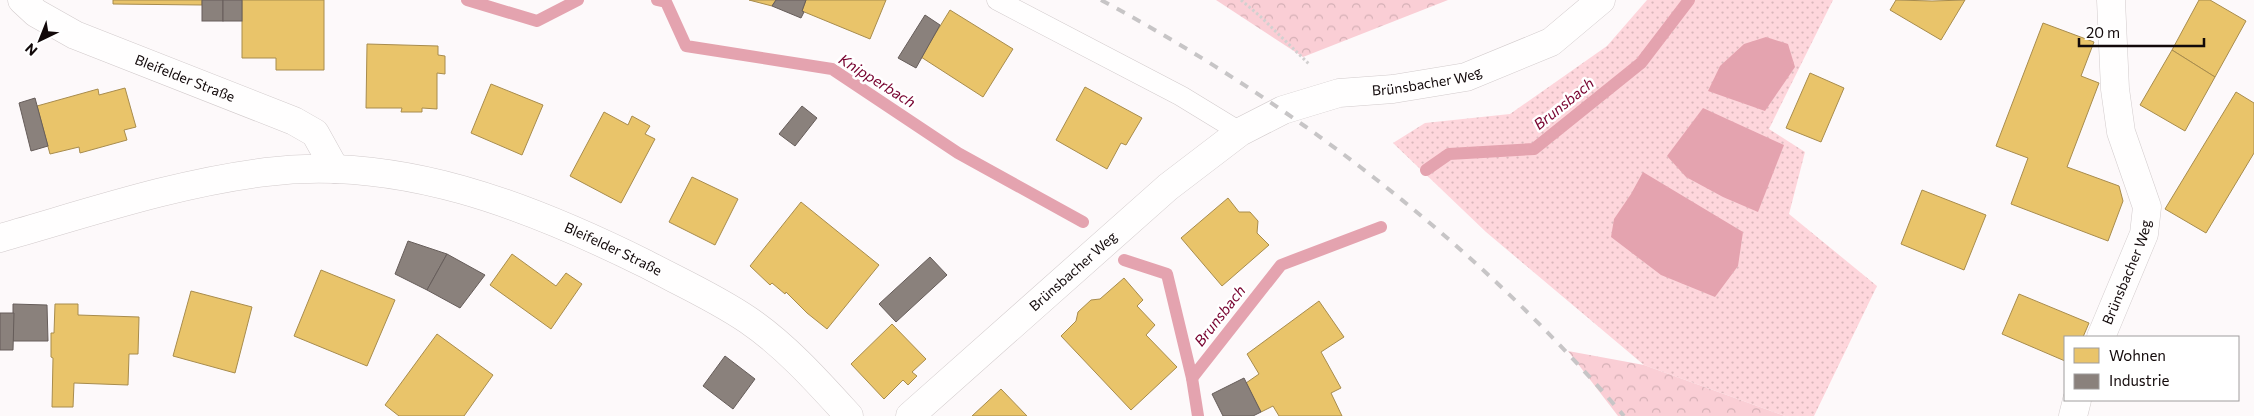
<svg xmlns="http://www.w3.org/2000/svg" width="2254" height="416" font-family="Commissioner,sans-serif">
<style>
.grass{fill:url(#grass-dots)}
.forest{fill:url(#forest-crowns)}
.water{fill:#e4a3af}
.homes{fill:#e9c46a;stroke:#a88c4d}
.industry{fill:#8a817c;stroke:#665d5a}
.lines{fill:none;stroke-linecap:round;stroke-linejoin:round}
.stream{stroke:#e4a3af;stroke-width:12}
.lane-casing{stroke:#d2cbcc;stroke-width:21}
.street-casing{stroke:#d2cbcc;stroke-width:29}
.path{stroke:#d2d0d0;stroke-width:3;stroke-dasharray:2.5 2.5;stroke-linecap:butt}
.lane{stroke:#fffefe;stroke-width:20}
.street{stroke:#fffefe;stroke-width:28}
.rail{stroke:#c7c5c6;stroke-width:4;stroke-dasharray:9 9;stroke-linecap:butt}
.labels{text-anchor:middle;stroke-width:5;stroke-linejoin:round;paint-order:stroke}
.street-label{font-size:14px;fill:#12090a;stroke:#fff}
.water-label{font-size:15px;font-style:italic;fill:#77012e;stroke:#fff}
</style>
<defs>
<pattern id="grass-dots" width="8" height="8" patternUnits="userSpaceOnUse" patternTransform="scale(1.25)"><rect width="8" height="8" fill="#fed6dc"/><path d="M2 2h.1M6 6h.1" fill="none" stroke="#d9b6bb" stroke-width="1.8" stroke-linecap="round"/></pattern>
<pattern id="forest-crowns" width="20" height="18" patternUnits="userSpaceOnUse" patternTransform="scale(1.25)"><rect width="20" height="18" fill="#faced5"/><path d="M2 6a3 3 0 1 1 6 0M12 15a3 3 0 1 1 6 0" fill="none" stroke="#d5b0b6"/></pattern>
</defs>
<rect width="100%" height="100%" fill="#fdf9fa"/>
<!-- grass -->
<path class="grass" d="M1647 0H1833L1769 129 1805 152 1789 214 1877 286 1814 416H1785L1644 365 1486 232 1393 143 1425 123 1510 114 1607 46Z"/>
<!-- forest -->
<g class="forest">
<path d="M1216 0H1448L1303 57Z"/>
<path d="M1568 351 1644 365 1785 416H1618Z"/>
</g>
<!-- water -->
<g class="water">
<path d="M1766 37 1788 44 1795 67 1765 111 1708 91 1720 66 1744 44Z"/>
<path d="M1703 108 1784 145 1758 212 1723 197 1686 177 1667 156Z"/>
<path d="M1643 172 1743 232 1738 266 1715 297 1661 275 1611 237 1614 219 1631 194Z"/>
</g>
<!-- homes -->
<g class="homes">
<path d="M113 0H202V5L113 4Z"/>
<path d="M242 0H324V70H276V58H242Z"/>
<path d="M749 0H776L772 6Z"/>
<path d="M806 0H886L870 39 802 11Z"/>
<path d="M1896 0 1932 1 1965 0 1941 40 1890 10Z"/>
<path d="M2199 0H2210L2246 21 2215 77 2172 50Z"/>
<path d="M950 10 1013 49 983 97 921 57Z"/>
<path d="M2043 23 2094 42 2081 76 2099 83 2067 167 2119 186 2123 201 2108 241 2011 204 2028 158 1996 146Z"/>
<path d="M367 44 438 46V55L445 56V74L437 73V109L422 108V112H401L402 108H366Z"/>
<path d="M2172 50 2215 77 2185 131 2140 105Z"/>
<path d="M1810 73 1844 88 1821 142 1786 128Z"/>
<path d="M491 84 543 105 522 155 471 133Z"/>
<path d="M1085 87 1142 118 1126 145 1121 143 1107 169 1056 140Z"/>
<path d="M125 88 136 127 124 130 127 140 80 153 79 147 50 154 37 106 98 89 99 95Z"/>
<path d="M2236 92 2254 103V153L2206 233 2165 209Z"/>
<path d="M604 112 628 125 632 116 650 126 645 134 655 139 621 203 570 176Z"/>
<path d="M692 177 738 199 715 245 669 222Z"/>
<path d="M1922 190 1986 215 1964 270 1901 244Z"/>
<path d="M1228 198 1239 212H1250L1258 221 1257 233 1269 245 1222 286 1181 238Z"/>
<path d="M801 202 879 265 827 329 807 313 786 292 785 294 772 283 770 285 750 266Z"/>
<path d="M512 254 556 286 566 273 582 284 551 329 490 285Z"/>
<path d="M321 270 395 300 367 366 294 336Z"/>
<path d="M1124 278 1143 300 1137 306 1155 325 1146 335 1177 367 1131 410 1061 336 1076 321 1078 312 1091 300 1100 299Z"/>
<path d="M191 291 252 307 235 373 173 356Z"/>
<path d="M2019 294 2089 323 2083 337H2065V361L2002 334Z"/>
<path d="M1319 301 1344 337 1321 352 1341 388 1331 393 1342 416H1279L1273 406 1261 412 1246 383 1259 374 1247 354Z"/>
<path d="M55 304H78V315L139 317 138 354H129L128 385 74 383 73 407H52L53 358 51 357V333H54Z"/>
<path d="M892 324 926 359 912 372 917 376 908 385 903 380 884 399 851 364Z"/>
<path d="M437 334 493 375 464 416H399L385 405Z"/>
<path d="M1001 389 1027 416H972Z"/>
</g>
<!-- industry -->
<g class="industry">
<rect x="202" y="0" width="21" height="21"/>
<rect x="223" y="0" width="19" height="21"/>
<path d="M776 0H806L802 11 804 12 801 18 772 6Z"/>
<path d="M925 15 940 25 916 68 898 58Z"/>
<path d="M35 98 48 146 31 151 19 103Z"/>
<path d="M802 106 817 118 795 146 779 134Z"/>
<path d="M408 241 447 254 427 290 395 274Z"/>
<path d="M447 254 485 275 460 308 427 290Z"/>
<path d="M930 257 947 275 896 322 879 304Z"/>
<path d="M13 304 47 305 48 341H13Z"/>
<path d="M0 313H14L13 350H0Z"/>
<path d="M725 356 755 379 733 409 703 386Z"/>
<path d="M1244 378 1261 412 1253 416H1223L1212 394Z"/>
</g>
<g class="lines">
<!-- stream -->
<g class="stream">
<path d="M467 0 537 21 578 0"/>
<path d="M657 0 666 2 686 46 832 69 958 153 1083 222"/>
<path d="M1426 170 1449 154 1534 149 1641 63 1689 0"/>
<path d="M1124 260 1167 274 1192 378 1198 416"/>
<path d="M1192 378 1281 265 1381 227"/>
</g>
<defs>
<path id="lane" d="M997 0 1181 96 1240 132"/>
<g id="street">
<path id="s1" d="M22 0 36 13 75 35 294 121 315 133 335 169"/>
<path id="s2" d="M0 238C88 213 176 183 266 172 400 155 529 206 646 264 680 282 716 298 748 320 786 346 818 382 849 416"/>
<path id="s3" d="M2101 337 2144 234 2147 207 2121 132 2115 89 2111 0"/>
<path id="s4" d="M910 416 1168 187 1240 132 1283 110 1339 93 1393 89 1466 77 1551 42 1601 0"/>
<path d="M2073 416 2077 400"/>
</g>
</defs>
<!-- lane casing -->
<use href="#lane" class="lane-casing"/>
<!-- street casing -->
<use href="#street" class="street-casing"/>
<!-- path -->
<path class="path" d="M1241 0 1261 17 1310 65"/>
<!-- lane -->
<use href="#lane" class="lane"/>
<!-- street -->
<use href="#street" class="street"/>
<!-- rail -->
<path class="rail" d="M1101 0C1298 106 1478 245 1624 416"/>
</g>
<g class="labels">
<!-- street labels -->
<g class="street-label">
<text dy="5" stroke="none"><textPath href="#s1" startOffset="182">Bleifelder Straße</textPath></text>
<text dy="5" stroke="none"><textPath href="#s4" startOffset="631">Brünsbacher Weg</textPath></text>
<text dy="5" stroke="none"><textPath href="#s2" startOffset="635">Bleifelder Straße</textPath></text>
<text dy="5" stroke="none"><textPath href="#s4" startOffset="218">Brünsbacher Weg</textPath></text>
<text dy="5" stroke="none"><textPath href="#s3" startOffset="70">Brünsbacher Weg</textPath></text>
</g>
<!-- water labels -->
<g class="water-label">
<text transform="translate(877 81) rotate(32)" y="5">Knipperbach</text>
<text transform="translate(1564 104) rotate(-39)" y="5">Brunsbach</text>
<text transform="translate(1220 316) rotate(-52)" y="5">Brunsbach</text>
</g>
</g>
<!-- legend -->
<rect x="2064" y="336" width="175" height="65" fill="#ffffff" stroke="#a09d9d"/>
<rect x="2074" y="348" width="25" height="15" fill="#e9c46a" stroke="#a09d9d"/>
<text x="2109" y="361" font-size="15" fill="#12090a">Wohnen</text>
<rect x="2074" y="374" width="25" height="15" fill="#8a817c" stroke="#a09d9d"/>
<text x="2109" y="386" font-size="15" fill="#12090a">Industrie</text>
<!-- north arrow -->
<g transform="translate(40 40) rotate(223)" stroke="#ffffff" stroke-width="4" paint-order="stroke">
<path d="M0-4L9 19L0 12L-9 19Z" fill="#12090a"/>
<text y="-8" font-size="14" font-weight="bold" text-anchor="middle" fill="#12090a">N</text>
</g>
<!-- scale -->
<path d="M2079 38v8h125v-8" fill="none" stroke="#12090a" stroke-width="2.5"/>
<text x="2086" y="38" font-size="15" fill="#12090a" stroke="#ffffff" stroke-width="4" paint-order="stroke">20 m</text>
</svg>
